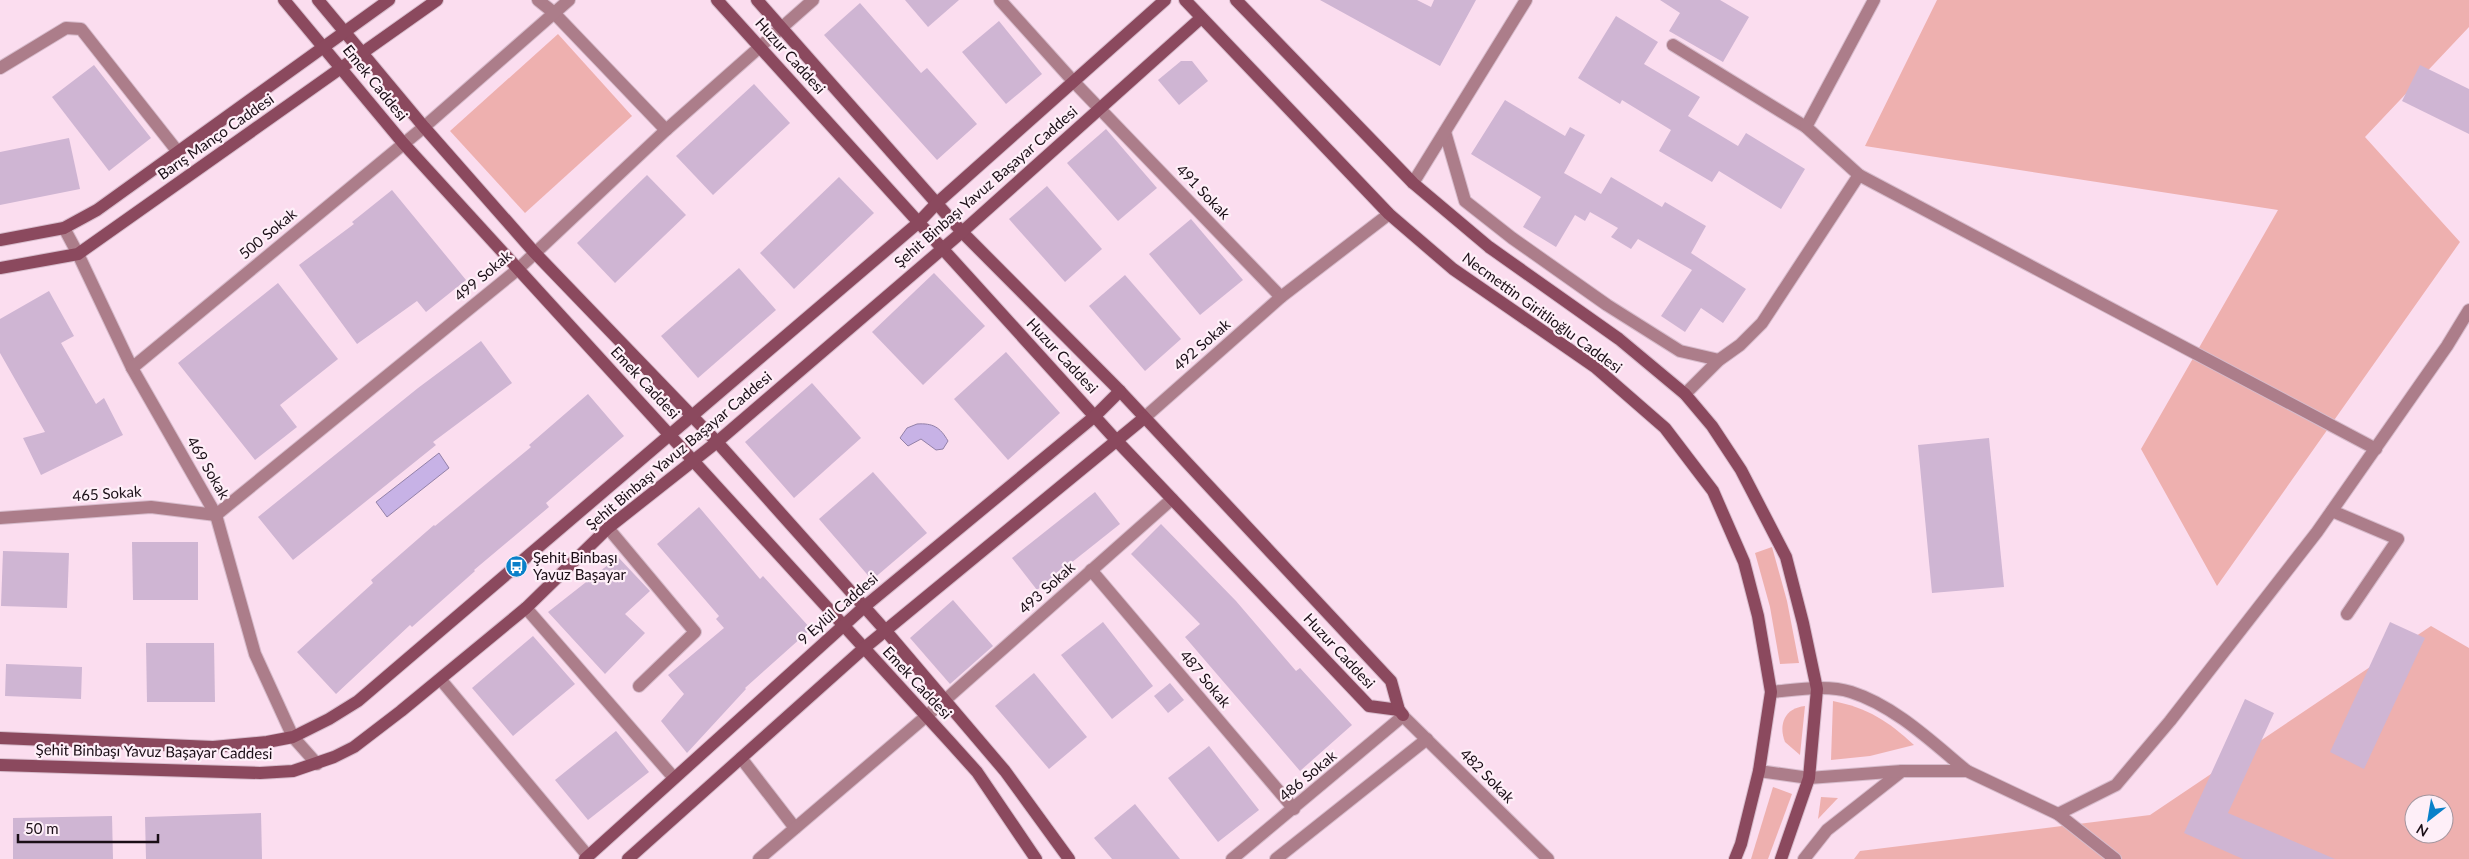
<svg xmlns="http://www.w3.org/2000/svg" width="2469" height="859" font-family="Lato,sans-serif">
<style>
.green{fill:#eeb0af;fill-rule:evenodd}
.water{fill:#c7b2e6;stroke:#9381a8}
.building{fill:#cfb5d3}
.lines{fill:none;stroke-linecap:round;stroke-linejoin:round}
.street-casing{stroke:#d7bccc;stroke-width:14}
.secondary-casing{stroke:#d7bccc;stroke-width:14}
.street{stroke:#ac7d8a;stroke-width:12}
.secondary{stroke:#8b495e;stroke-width:12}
.labels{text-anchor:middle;stroke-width:4.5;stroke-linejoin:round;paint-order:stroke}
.street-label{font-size:15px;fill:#1a0e16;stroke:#feeff8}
.poi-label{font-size:15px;fill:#1a0e16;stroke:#feeff8;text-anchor:start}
</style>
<rect width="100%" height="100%" fill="#fbddef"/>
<!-- green -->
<g class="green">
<path d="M1937 0H2469V27L2365 137 2460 242 2217 586 2141 449 2278 210 1865 146Z"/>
<path d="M558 34 632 116 525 213 450 131Z"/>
<path d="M1772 547 1787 601 1799 663 1780 664 1770 607 1755 553Z"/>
<path d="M2431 626 2469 648V859H1854L1860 851 2150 815ZM2414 804H2444V834H2414Z"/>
<path d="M1833 701C1868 708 1888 721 1914 745L1870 756 1831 760Z"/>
<path d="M1805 706 1800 755 1785 742C1778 724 1785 708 1805 706Z"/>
<path d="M1773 787 1792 794 1768 859H1751Z"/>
<path d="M1821 797 1838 798 1818 819Z"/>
</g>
<!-- water -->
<g class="water">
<path d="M917 424C933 423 940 427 948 441L943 449 936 450 921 439 908 446 900 438 907 428Z"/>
<path d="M439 453 449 468 387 517 376 502Z"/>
</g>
<!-- building -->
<g class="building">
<path d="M905 0H959L928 27Z"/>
<path d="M1320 0H1417L1431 7 1434 0H1476L1440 66Z"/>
<path d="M1660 0H1720L1749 17 1723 62 1669 31 1680 13Z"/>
<path d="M860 3 921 73 927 68 977 124 937 160 824 35Z"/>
<path d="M1616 16 1658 42 1644 64 1700 97 1688 116 1738 146 1746 133 1805 169 1781 209 1719 171 1712 182 1659 151 1671 130 1622 100 1620 104 1578 78Z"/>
<path d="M999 21 1042 74 1006 104 962 52Z"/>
<path d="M1181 61H1192L1208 81 1179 105 1158 80Z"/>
<path d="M94 65 151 138 109 171 52 97Z"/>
<path d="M2420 65 2469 89V134L2402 101Z"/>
<path d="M754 84 790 123 713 195 676 156Z"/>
<path d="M1505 100 1565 136 1570 127 1585 135 1564 173 1601 194 1611 177 1662 207 1665 202 1706 226 1691 253 1746 289 1723 323 1701 308 1685 332 1661 316 1692 270 1638 239 1631 249 1611 237 1618 228 1590 212 1585 221 1575 215 1556 247 1523 227 1541 197 1471 154Z"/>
<path d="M1106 129 1157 188 1118 221 1067 163Z"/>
<path d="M69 138 80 189 0 205V152Z"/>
<path d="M647 175 686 215 615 283 577 243Z"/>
<path d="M839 177 874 213 794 289 760 253Z"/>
<path d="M1047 186 1102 249 1065 282 1009 219Z"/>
<path d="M392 190 466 280 426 312 417 301 357 344 299 265 354 224 352 222Z"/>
<path d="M1191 219 1243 280 1200 315 1149 254Z"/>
<path d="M739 268 776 310 698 378 661 336Z"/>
<path d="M934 273 985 326 923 385 872 332Z"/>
<path d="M1125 275 1181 339 1145 371 1089 306Z"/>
<path d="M278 283 338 359 280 405 297 427 255 460 178 363Z"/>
<path d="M49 291 74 336 61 343 96 404 104 398 123 435 41 475 23 438 45 432 0 353V319Z"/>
<path d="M481 341 512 383 433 442 436 445 293 560 258 517 418 388Z"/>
<path d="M1006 352 1060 413 1008 460 954 399Z"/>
<path d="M812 383 861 438 794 498 745 442Z"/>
<path d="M588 394 624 436 546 503 549 507 474 570 475 571 412 627 410 625 336 694 297 652 373 583 371 580 434 525 435 526 531 447 529 445Z"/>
<path d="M1989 438 2004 587 1932 593 1918 445Z"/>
<path d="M873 472 927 533 872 580 819 519Z"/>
<path d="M1095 492 1120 524 1037 590 1012 558Z"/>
<path d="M699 507 760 579 763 576 811 629 745 688 746 689 687 753 661 721 684 694 668 675 724 628 716 619 719 616 657 544Z"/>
<path d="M1161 524 1236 601 1296 671 1300 668 1352 725 1300 771 1185 637 1200 624 1131 554Z"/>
<path d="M132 542H198V600H133Z"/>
<path d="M3 551 69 553 67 608 1 606Z"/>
<path d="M618 557 650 591 625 614 645 633 605 674 548 612Z"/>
<path d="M953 600 993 646 950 684 910 638Z"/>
<path d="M1103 622 1153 686 1112 719 1061 655Z"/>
<path d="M2390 622 2425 638 2364 769 2330 752Z"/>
<path d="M533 636 575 684 513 736 472 688Z"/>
<path d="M146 643H214L215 702H147Z"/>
<path d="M6 664 82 667 81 699 5 696Z"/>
<path d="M1034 673 1087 737 1049 769 995 706Z"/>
<path d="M1170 683 1184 700 1168 713 1154 696Z"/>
<path d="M2245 699 2274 713 2228 813 2335 859H2243L2184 833Z"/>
<path d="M616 731 649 772 588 820 555 780Z"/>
<path d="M1209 746 1259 810 1218 842 1168 778Z"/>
<path d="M1135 804 1180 859H1112L1094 838Z"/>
<path d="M261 813 262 859H146L145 817Z"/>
<path d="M112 816 113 859H13V818Z"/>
</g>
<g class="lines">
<defs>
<g id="street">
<path d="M538 0 553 12 666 130"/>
<path d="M1000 0 1073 81 1281 297"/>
<path d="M1673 45 1806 127"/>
<path d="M0 68 66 28 81 29 178 152"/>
<path d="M1445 132 1465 201 1512 238 1607 305 1680 351 1719 360"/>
<path d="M1859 175 1806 127 1874 0"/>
<path d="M1413 183 1526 0"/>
<path d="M64 228 78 254 132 368 216 515 255 654 293 737 317 764"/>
<path d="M132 368 424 127 569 0"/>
<path d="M1685 394 1719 360 1740 345 1762 323 1859 175 2376 449"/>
<path d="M1144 418 1281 297 1389 214"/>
<path d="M2332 511 2398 539 2347 614"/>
<path d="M0 518 151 507 216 515 517 270 666 130 813 0"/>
<path d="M608 528 695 632 639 686"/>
<path d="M1091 570 1294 809"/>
<path d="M526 608 674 778"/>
<path d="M441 680 588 856"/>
<path d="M1771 692C1795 690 1826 684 1851 692 1895 706 1932 742 1967 771H1902L1827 830 1804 859"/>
<path d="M741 758 795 828"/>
<path d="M1759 771 1809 778 1902 771"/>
<path d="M1967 771 2058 814 2116 785 2170 721 2317 532 2447 346 2469 310"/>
<path d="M2058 814 2115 859"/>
<path d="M759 859 944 701 1172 499"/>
<path d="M1232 859 1403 716 1548 859"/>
<path d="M1276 859 1427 739"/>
</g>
<g id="secondary">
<path d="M284 0 403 143 950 742 977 772 1036 859"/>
<path d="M318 0 424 127 534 252 717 442 885 630 1005 771 1069 859"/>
<path d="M717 0 1116 440 1369 706 1399 710"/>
<path d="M757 0 962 232 1120 391 1391 681 1399 710 1403 715"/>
<path d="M1185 0 1389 214 1453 269 1595 367 1665 428 1713 491 1744 562 1758 616 1771 692 1759 771 1741 844 1735 859"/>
<path d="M1236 0 1413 183 1489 247 1619 339 1685 394 1712 426 1741 470 1786 557 1803 623 1817 689 1809 778 1781 859"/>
<path d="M0 240 64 228 97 210 389 0"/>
<path d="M0 268 78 254 437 0"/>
<path d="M0 738 213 747 267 742 293 737 329 719 358 701 918 223 937 203 1165 0"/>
<path d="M0 765 260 773 293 771 334 757 354 747 401 711 526 608 608 528 717 442 962 232 1201 18"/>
<path d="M585 859 864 607 1095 416 1120 391"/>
<path d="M628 859 863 649 1144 418"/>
</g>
</defs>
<!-- street casing -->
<use href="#street" class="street-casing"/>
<!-- secondary casing -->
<use href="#secondary" class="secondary-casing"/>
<!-- street -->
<use href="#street" class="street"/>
<!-- secondary -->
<use href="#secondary" class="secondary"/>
</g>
<!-- icons -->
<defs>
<symbol id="bus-disc" viewBox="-11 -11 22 22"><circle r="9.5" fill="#0980c9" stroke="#feeff8"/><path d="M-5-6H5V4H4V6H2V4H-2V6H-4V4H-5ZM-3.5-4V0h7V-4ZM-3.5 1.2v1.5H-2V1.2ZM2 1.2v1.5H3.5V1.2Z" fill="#fff"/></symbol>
</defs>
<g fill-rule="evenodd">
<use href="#bus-disc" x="504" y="554" width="25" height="25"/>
</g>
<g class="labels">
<!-- street labels -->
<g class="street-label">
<text transform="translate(790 56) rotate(48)" y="5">Huzur Caddesi</text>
<text transform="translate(375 83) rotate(51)" y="5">Emek Caddesi</text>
<text transform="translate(216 137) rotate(-35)" y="5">Barış Manço Caddesi</text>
<text transform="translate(986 187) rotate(-41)" y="5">Şehit Binbaşı Yavuz Başayar Caddesi</text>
<text transform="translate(1203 192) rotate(46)" y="5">491 Sokak</text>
<text transform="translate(268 234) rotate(-40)" y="5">500 Sokak</text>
<text transform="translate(483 276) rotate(-40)" y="5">499 Sokak</text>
<text transform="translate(1542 313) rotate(36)" y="5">Necmettin Giritlioğlu Caddesi</text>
<text transform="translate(1202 345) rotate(-41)" y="5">492 Sokak</text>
<text transform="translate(1062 356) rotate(47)" y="5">Huzur Caddesi</text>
<text transform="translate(645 383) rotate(47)" y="5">Emek Caddesi</text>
<text transform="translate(679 451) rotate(-40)" y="5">Şehit Binbaşı Yavuz Başayar Caddesi</text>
<text transform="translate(208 468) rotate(60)" y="5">469 Sokak</text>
<text transform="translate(107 494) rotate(-4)" y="5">465 Sokak</text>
<text transform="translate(1047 588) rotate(-42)" y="5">493 Sokak</text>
<text transform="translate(838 609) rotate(-41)" y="5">9 Eylül Caddesi</text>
<text transform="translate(1339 651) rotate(47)" y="5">Huzur Caddesi</text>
<text transform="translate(1205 679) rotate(50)" y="5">487 Sokak</text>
<text transform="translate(917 683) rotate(47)" y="5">Emek Caddesi</text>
<text transform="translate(154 752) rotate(1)" y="5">Şehit Binbaşı Yavuz Başayar Caddesi</text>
<text transform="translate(1308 776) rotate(-40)" y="5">486 Sokak</text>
<text transform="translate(1487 776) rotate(45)" y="5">482 Sokak</text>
</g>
<!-- poi labels -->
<g class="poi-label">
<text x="533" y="563">Şehit Binbaşı<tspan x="533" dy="17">Yavuz Başayar</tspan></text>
</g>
</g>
<!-- north arrow -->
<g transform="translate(2429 819) rotate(211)"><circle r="24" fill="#feeff8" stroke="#a3959e"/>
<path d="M0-4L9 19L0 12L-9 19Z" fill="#0980c9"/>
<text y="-8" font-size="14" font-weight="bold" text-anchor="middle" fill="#1a0e16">N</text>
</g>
<!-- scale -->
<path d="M18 834v8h140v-8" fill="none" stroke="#1a0e16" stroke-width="2.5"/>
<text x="25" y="834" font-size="15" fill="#1a0e16" stroke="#feeff8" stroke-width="4" paint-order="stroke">50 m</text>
</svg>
